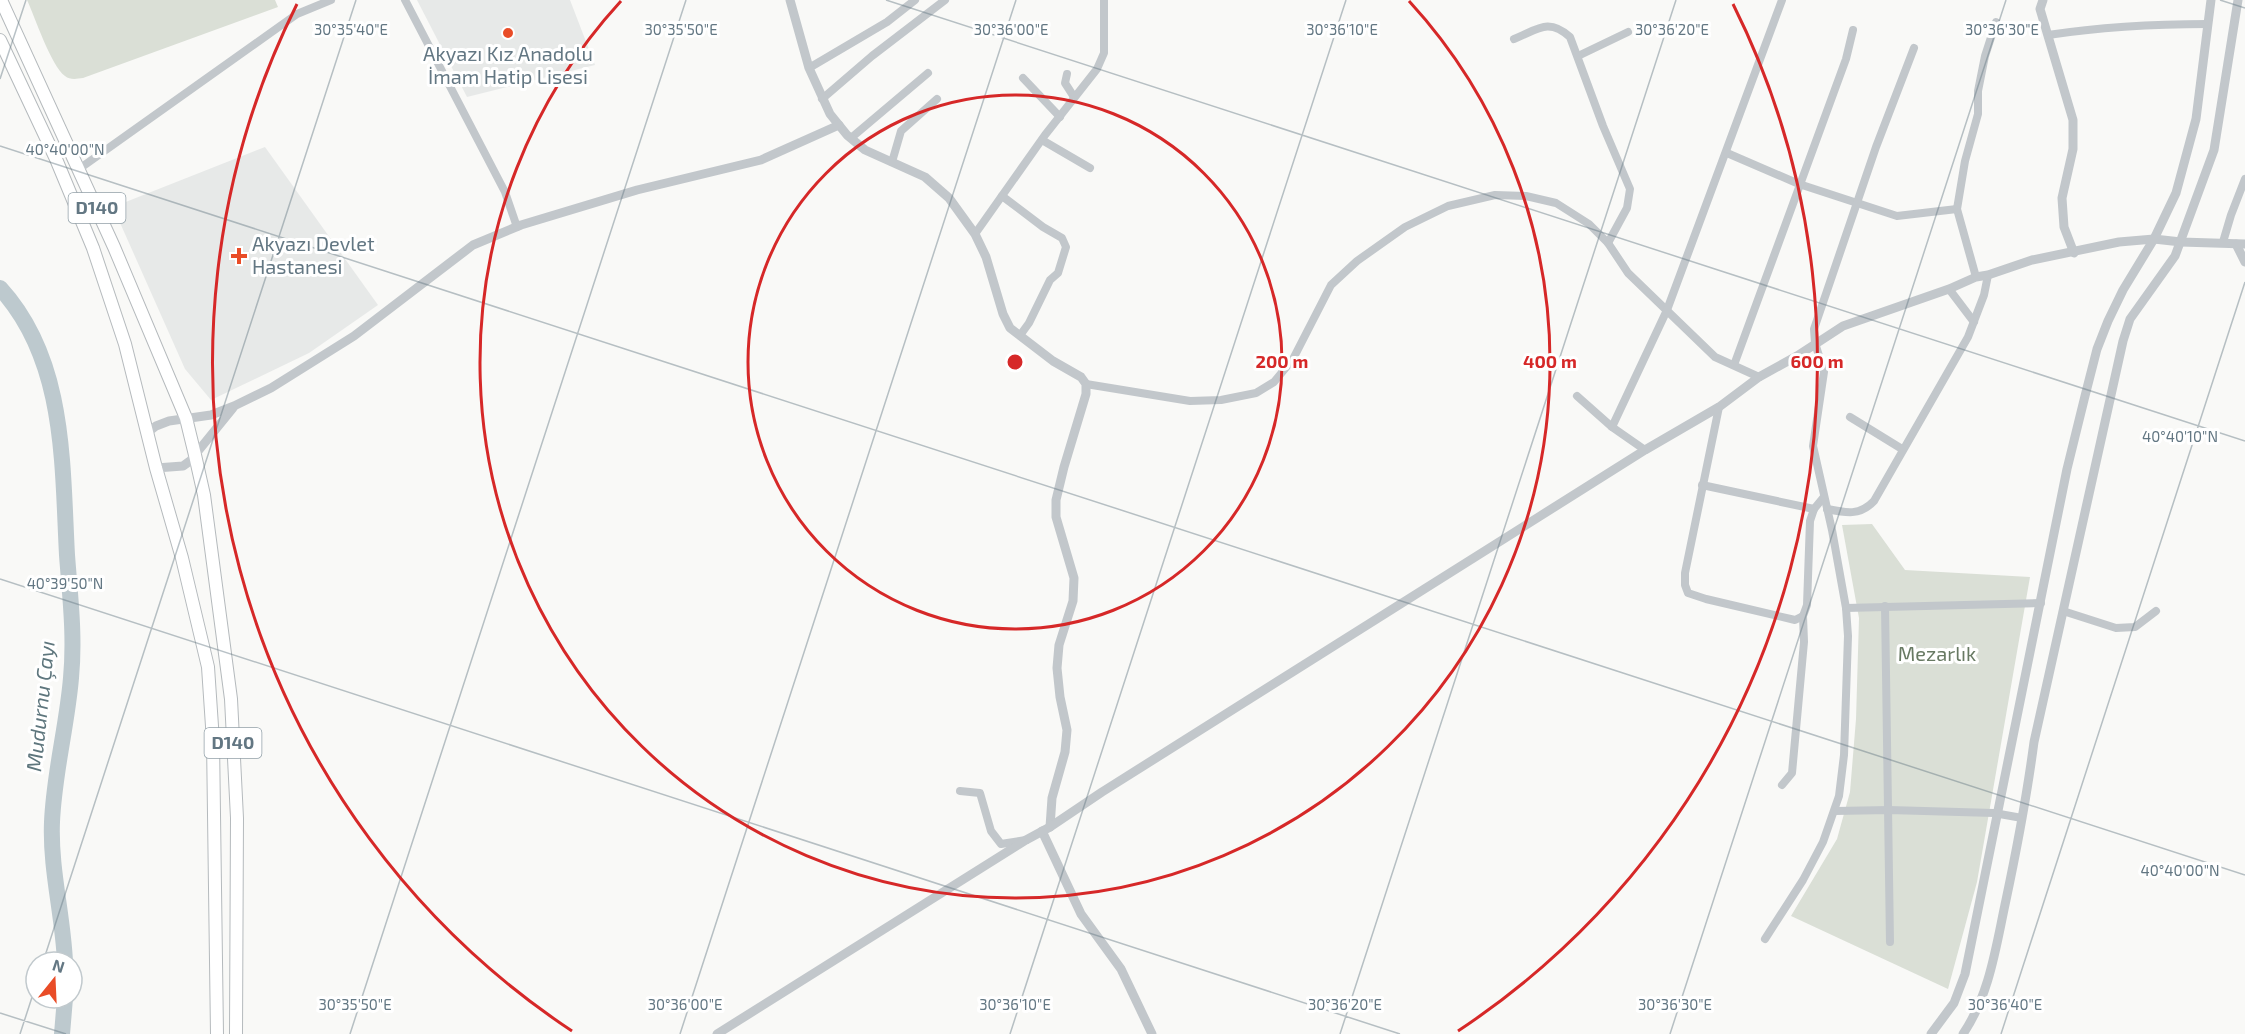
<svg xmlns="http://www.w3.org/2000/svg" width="2245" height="1034" font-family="'Exo 2',sans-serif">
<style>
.built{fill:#e7e9e8}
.green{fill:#dadfd6}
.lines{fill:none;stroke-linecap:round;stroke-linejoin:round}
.river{stroke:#bdc9ce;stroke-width:16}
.trunk-casing{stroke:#b5babd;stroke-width:14}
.minor{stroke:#c2c7cb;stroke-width:8}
.tertiary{stroke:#c2c7cb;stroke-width:9}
.trunk{stroke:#fff;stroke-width:12}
.ticks{fill:none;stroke:#637783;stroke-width:1.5;stroke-opacity:0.45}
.ring{fill:none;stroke:#d62828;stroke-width:3}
.poi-dot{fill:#e94c27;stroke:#fff;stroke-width:2}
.labels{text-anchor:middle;stroke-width:6;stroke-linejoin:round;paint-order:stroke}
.shield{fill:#fff;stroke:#92a0a8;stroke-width:1.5}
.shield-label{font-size:18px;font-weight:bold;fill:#637783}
.poi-label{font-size:20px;fill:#637783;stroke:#fff}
.park-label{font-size:20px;fill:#687a63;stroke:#fff}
.water-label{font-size:21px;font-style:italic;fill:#5e767d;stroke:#fff}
.ticks-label{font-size:15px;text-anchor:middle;fill:#637783;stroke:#fff;stroke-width:6;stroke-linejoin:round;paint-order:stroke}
.centre{fill:#d62828;stroke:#fff;stroke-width:3}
.ring-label{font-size:18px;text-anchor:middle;font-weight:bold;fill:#d62828;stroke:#fff;stroke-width:6;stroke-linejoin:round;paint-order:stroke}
</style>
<rect width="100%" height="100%" fill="#f9f9f7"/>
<!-- built -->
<g class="built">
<path d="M417 0H570L595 65 467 97Z"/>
<path d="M265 147 378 305 309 353 211 400 185 369 113 207Z"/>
</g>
<!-- green -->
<g class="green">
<path d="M27 0H275L278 7 83 78C76 79 70 80 65 76 51 66 35 17 27 0Z"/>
<path d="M1872 524 1905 570 2030 577 1977 882 1948 989 1791 916 1837 839 1850 792 1856 719 1859 618 1842 525Z"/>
</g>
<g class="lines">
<!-- river -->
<g class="river">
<path d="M0 288C66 360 62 463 67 555 70 596 75 636 71 678 67 726 54 773 52 822 50 869 63 915 65 962"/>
<path d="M62 1034 65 998"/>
</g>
<defs>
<g id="trunk">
<path d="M1 0 114 247 186 418 195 455 204 495 231 699 237 818 236 1034"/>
<path d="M0 40 56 159 93 248 125 344 156 468 182 558 208 667 213 741 217 1034"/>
</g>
</defs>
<!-- trunk casing -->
<use href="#trunk" class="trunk-casing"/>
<!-- minor -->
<g class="minor">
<path d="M405 0 505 192 517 227"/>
<path d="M2048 35C2101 27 2154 24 2208 24"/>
<path d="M1514 39C1537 30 1548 17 1570 37L1603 126 1630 189 1627 208 1608 243"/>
<path d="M1578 56 1628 32"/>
<path d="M809 68 887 22 915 0"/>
<path d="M1067 74 1065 83 1074 97"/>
<path d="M1023 78 1060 117"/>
<path d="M822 99 872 56 945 0"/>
<path d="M851 138 928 73"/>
<path d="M1042 140 1090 168"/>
<path d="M1727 153 1799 184 1897 216 1957 209"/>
<path d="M892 162 901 131 937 99"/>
<path d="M79 169 297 14 331 0"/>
<path d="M1002 196 1043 227 1062 238 1066 247 1058 273 1050 280 1029 323 1021 334"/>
<path d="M975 234 1045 135 1097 69 1104 53V0"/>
<path d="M2223 242 2231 215 2245 179"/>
<path d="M1976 277 1957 209 1965 161 1978 114V91L1985 56 1996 22"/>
<path d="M1949 289 1974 322"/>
<path d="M1734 365 1846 59 1853 30"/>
<path d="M1086 384 1190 401 1221 400 1256 393 1274 382 1293 359 1331 285 1357 261 1405 227 1448 206 1495 195 1526 196 1556 203 1589 224 1608 243 1628 273 1715 357 1759 377"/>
<path d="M1577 396 1612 427 1645 450"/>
<path d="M1719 407 1685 573V585L1688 593 1706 599 1795 620 1803 616 1807 605 1810 521 1814 509 1823 498"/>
<path d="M1850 417 1902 449"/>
<path d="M1612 427 1667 310 1782 0"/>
<path d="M1702 485 1814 509"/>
<path d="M1827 509C1846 513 1860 516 1874 501L1968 337 1984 295 1988 275"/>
<path d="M1885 606 1890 942"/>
<path d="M1846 608 2041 603"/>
<path d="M2063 611 2116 628 2135 627 2156 611"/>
<path d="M1782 785 1792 773 1804 642 1803 616"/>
<path d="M960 791 980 793 991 831 1001 844 1026 840"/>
<path d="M1835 811 1889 810 1994 813 2022 818"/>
<path d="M1765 939 1803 880 1823 842 1839 796 1844 755 1848 636 1846 608 1832 530 1813 446 1824 372 1815 343 1814 329 1876 147 1914 48"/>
</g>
<!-- tertiary -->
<g class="tertiary">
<path d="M790 0 809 68 830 114 847 135 865 150 925 177 949 198 975 234 986 257 1003 314 1010 328 1053 361 1081 377 1086 384V394L1064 467 1056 500V517L1074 578 1073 601 1059 645 1057 668 1060 697 1067 730 1065 752 1052 798 1050 827"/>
<path d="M2043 0 2040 9 2073 120V149L2062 198 2064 227 2074 253"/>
<path d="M2236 244 2245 262"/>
<path d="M147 433 156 426 169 421 211 415 234 406 271 388 354 336 473 245 521 225 637 190 761 160 839 125"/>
<path d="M156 468 183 466 190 461 233 408"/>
<path d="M1042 831 1081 914 1121 969 1152 1034"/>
<path d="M717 1034 1026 840 1050 827 1102 792 1645 450 1719 407 1759 377 1797 356 1843 326 1949 289 1976 277 1988 275 2032 260 2119 242 2154 239 2181 242 2245 244"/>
<path d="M1931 1034 1954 1003 1965 974 2067 469 2085 396 2097 349 2108 321 2123 290 2154 239 2176 193 2196 119 2211 0"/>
<path d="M1963 1034C1990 994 1996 946 2006 900 2017 848 2027 795 2034 742L2123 341 2130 319 2175 256 2214 150 2238 0"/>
</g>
<!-- trunk -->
<use href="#trunk" class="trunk"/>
</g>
<!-- ticks -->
<path class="ticks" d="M886 0 2245 441M2220 0 2245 8M0 79 26 0M0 146 2245 875M0 579 1400 1034M43 962 356 0M0 1013 66 1034M20 1034 36 985M350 1034 686 0M680 1034 1016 0M1010 1034 1346 0M1340 1034 1676 0M1670 1034 2006 0M2001 1034 2245 282"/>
<!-- distance rings -->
<g class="ring">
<circle cx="1015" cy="362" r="267"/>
<path d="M1409 1A535 535 0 1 1 621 1"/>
<path d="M572 1031A802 802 0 0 1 297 4M1733 4A802 802 0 0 1 1458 1031"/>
</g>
<!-- markers -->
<g class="poi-dot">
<circle cx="508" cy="33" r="6"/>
<path d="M236 247h6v6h6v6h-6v6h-6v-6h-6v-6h6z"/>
</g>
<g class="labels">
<!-- shield labels -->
<g class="shield">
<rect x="68.5" y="193" width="57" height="30" rx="4.5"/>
<rect x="204.5" y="728" width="57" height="30" rx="4.5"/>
</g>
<g class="shield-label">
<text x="97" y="214">D140</text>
<text x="233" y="749">D140</text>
</g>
<!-- poi labels -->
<g class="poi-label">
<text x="508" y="61">Akyazı Kız Anadolu<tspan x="508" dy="23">İmam Hatip Lisesi</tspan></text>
<text x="252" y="251" text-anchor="start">Akyazı Devlet<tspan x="252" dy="23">Hastanesi</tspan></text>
</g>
<!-- park labels -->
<g class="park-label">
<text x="1937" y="661">Mezarlık</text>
</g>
<!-- water labels -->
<g class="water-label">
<text transform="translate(41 706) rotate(-84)" y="7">Mudurnu Çayı</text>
</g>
</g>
<g class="ticks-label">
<text x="351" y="35">30°35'40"E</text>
<text x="681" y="35">30°35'50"E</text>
<text x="1011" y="35">30°36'00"E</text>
<text x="1342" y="35">30°36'10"E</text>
<text x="1672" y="35">30°36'20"E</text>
<text x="2002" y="35">30°36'30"E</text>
<text x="65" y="155">40°40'00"N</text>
<text x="2180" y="442">40°40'10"N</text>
<text x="65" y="589">40°39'50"N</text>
<text x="2180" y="876">40°40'00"N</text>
<text x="355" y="1010">30°35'50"E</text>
<text x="685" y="1010">30°36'00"E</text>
<text x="1015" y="1010">30°36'10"E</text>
<text x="1345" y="1010">30°36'20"E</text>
<text x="1675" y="1010">30°36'30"E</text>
<text x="2005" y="1010">30°36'40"E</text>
</g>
<circle cx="1015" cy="362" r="9" class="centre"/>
<g class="ring-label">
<text x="1282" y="368">200 m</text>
<text x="1550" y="368">400 m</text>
<text x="1817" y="368">600 m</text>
</g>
<!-- north arrow -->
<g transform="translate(54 980) rotate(18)"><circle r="28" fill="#ffffff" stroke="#c1c9cd" stroke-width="1.5"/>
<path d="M0-4.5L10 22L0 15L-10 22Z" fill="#e94c27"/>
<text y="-9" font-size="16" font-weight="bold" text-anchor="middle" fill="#637783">N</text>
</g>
</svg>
